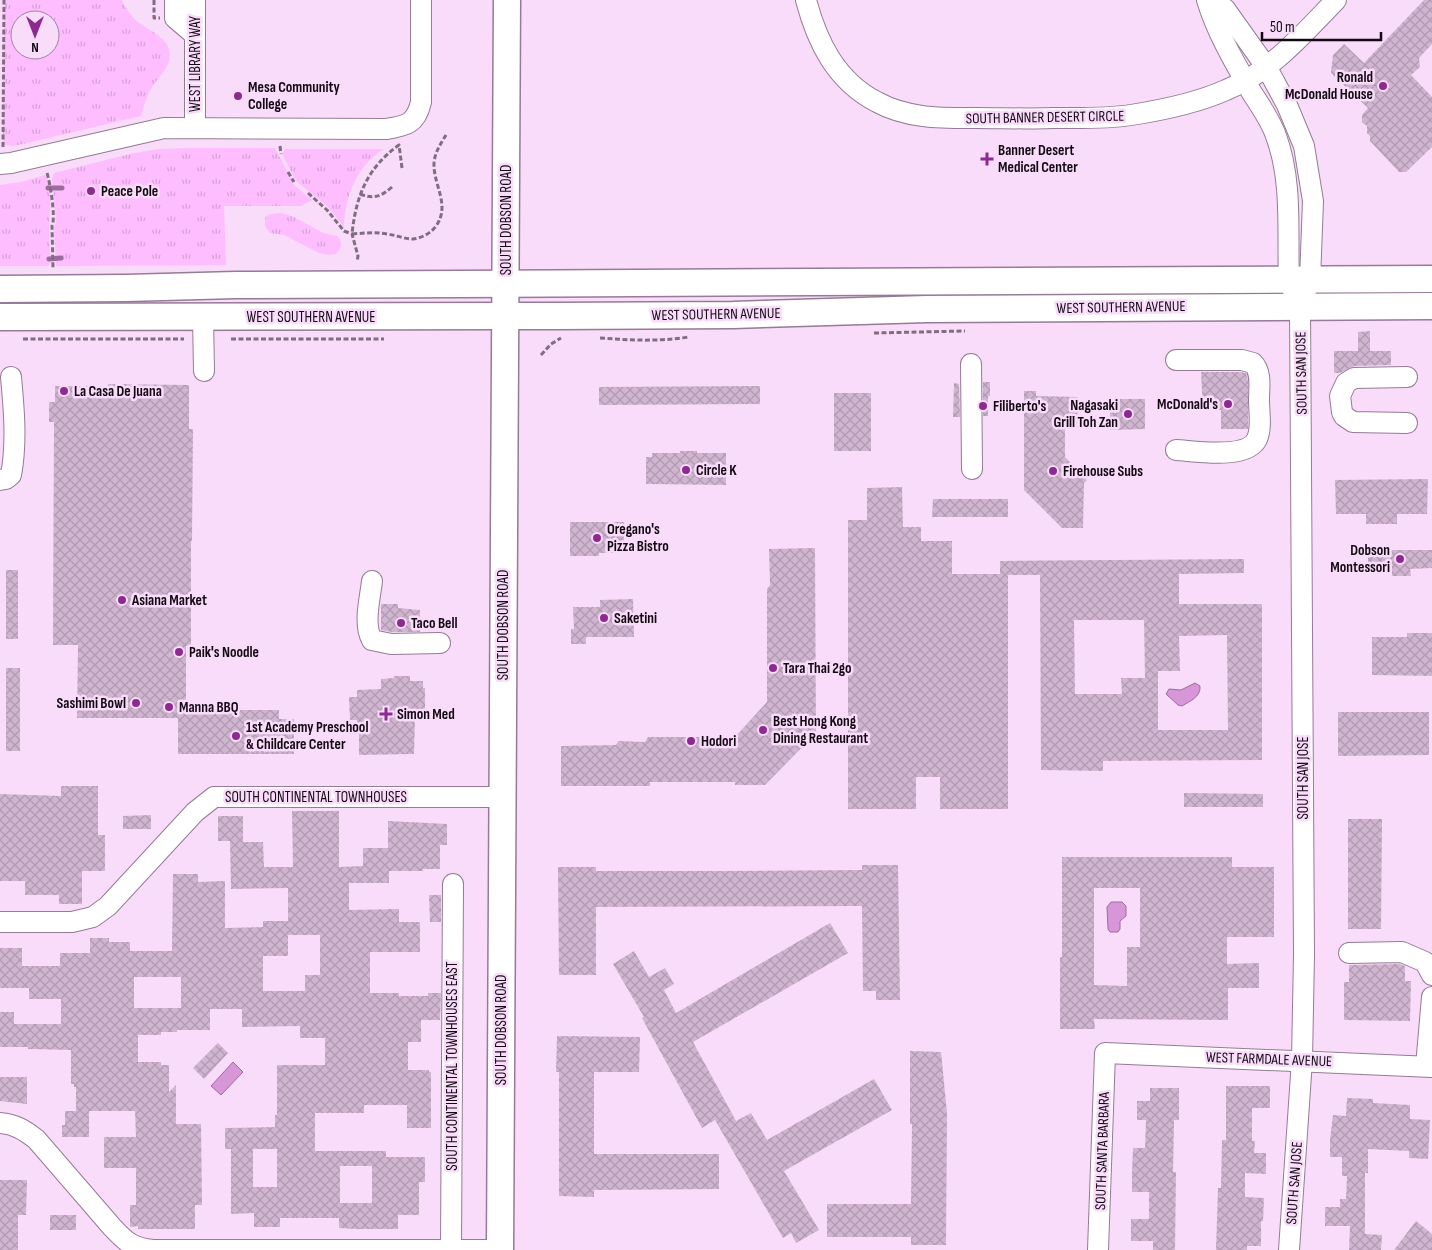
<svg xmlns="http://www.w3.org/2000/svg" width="1432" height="1250" font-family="'Sofia Sans Condensed',sans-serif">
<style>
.grass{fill:url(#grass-tufts);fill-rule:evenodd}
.water{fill:#d796d8;stroke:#9c6c9d}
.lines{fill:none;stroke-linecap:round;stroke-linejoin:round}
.stream{stroke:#9c6c9d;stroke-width:5}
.building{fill:url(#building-cross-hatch);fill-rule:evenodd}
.minor-casing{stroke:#957b95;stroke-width:22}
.major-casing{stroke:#957b95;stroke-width:29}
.path{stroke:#806d80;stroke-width:3;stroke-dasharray:5 2.5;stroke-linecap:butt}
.minor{stroke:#fff;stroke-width:20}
.major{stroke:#fff;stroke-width:26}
.poi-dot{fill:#8d2a92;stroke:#f9dcf9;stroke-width:2}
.labels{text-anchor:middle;stroke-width:5;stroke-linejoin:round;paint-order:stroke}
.street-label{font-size:15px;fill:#120912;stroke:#f9dcf9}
.poi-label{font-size:15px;font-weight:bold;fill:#120912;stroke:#f9dcf9;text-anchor:start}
</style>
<defs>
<pattern id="grass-tufts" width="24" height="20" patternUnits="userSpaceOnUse" patternTransform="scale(1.25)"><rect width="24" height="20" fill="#fdbdfe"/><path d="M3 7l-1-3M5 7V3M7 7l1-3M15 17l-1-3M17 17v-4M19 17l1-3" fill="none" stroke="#d8a1d9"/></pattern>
<pattern id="building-cross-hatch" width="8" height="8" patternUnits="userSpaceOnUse" patternTransform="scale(1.25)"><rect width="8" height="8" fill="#d0b5d0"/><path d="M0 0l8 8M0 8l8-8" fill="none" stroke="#b29ab2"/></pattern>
</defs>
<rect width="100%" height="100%" fill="#f9dcf9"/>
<!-- grass -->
<g class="grass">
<path d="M4 0H122C126 9 133 19 141 24 154 34 174 40 169 61 166 71 158 78 152 87 147 95 144 106 141 116L14 146 3 145ZM20 20H50V50H20Z"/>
<path d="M191 148H275L294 185 312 200 301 206H224L226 265 56 266 54 227 56 222 52 179 54 173 130 154 158 149Z"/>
<path d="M285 149H384C356 166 345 197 344 227L328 207 296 181 282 154Z"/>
<path d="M45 175C53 189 50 211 49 226 49 238 50 250 51 262L48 266H0V185L21 182Z"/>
<path d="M281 213 294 217 323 233 337 236C343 242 342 247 336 254L329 255 319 253 284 235 270 233 265 226V217L270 214Z"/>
</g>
<!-- water -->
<g class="water">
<path d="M1195 683 1200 686C1201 697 1190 701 1182 706L1178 705 1166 694 1169 689 1181 690Z"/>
<path d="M1111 902H1122L1126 906V916L1120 921V929L1118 932H1110L1108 929 1107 907Z"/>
<path d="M233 1062 243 1072 221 1095 211 1086Z"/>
</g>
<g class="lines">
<!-- stream -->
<g class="stream">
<path d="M48 188H62"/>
<path d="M49 259 61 258"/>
</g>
</g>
<!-- building -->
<g class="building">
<path d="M1424 0H1432V44L1419 58 1420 67 1411 75 1432 97V147L1406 172H1399L1370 141V136L1367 133V126L1362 122V115L1368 108 1331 73 1333 55 1344 44 1364 63Z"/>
<path d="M1370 331V351H1391V365L1354 366 1340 373H1334V351H1358V332Z"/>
<path d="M1201 372H1240L1246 373 1248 381V429H1221V410H1203Z"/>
<path d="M983 382H990V396H988V416H983Z"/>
<path d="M954 383 959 384 960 417H953Z"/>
<path d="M108 384 189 385V429H193L192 541H191V645L186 646V710H279V719H294V754H178V718H77L78 645H53L54 422H49V402H55V386H108Z"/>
<path d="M760 386V404L599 405V387Z"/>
<path d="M1024 391H1036V396L1078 397 1077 428H1065V457L1087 480 1084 483 1083 528H1062L1024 490Z"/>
<rect x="834" y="393" width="37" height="58"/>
<path d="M1110 399H1145V429L1110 430Z"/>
<path d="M680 451H697V453H726V485L646 484V457H652V453H680Z"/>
<path d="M1428 479 1427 514H1397V524H1366V514H1336L1335 480Z"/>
<path d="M902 487 903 527H921V541H952V574H1000V561L1244 559V573L1179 574V604H1262V760L1103 761V771L1041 770 1040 575H1008V809H940V777H916V809H848V520H867V488ZM1074 620H1144L1145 678H1121L1122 694H1075ZM1227 635 1228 730H1158V671H1180L1179 636Z"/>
<path d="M933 499H1008V517H932Z"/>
<path d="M570 522H624V553H599V556H570Z"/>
<path d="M815 548 816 733 765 785H735V782H650V786H561V746L616 745 619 741 645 742 648 737H735L767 702V589L770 585 769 549Z"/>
<path d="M1368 550H1432V568L1410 569 1411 576H1392V569H1368Z"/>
<rect x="6" y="570" width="12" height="69"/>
<path d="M633 599 634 637H586V644H571V629H574L573 607H600V600Z"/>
<path d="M381 604H398V608L420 610V632H392L381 630Z"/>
<path d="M1407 633H1432V676L1372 675V637H1407Z"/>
<rect x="6" y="668" width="14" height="83"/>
<path d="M394 676H410V681H423V688H425V711H423V717H415L414 754 359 755V725H357V720H350L349 697H357V690L381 689V679L394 678Z"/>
<path d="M1338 712H1429V755L1338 756Z"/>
<path d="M61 786H98V835H105V871H82V904H59V895H25V881H0V794L61 796Z"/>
<path d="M1184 793 1263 794V807H1184Z"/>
<path d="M292 811H339V867L363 866V848H388V821L447 824V845H440V869H423V871H389V883H349V910L399 909V922H420V952H370V993H399V996H428V993H441L440 1020H421V1042H408V1070H429V1072H431V1128H407V1105H364V1113H315V1151H386V1157H425V1182H419V1215H398V1229H355L339 1228V1218H280V1227H254V1213L231 1214V1149H225V1128L275 1127V1115H277V1065H325V1038H300V1026L242 1027V1009H210V1030H177V1032H161V1035H138V1062H161V1065H169V1092L176 1085V1124H201L202 1205H195V1229H138V1226L130 1227V1205H136V1168H104V1137H136L135 1111H89V1137H62V1125H65V1111H76V1087H74V1084H71V1050L28 1049V1047H0V1012H14V1024H61V999H29V988H0V948H22V966H60V953H90V938H109V942H130V951H172L173 874H198V882L225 881V928L263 927V921H288V888L231 889 230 841H218V816H243V842H263L264 867H293ZM288 935H320V975H305V991H263V956H288ZM134 977H181V1008H134ZM253 1149H277V1187H253ZM340 1166H372V1203H340Z"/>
<path d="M151 815V829H123V816Z"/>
<path d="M1348 819H1382L1381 929H1348Z"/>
<path d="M1062 857H1232V867H1274V937H1227V964L1259 963V988H1228V1020L1094 1019 1095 1029H1060V957H1062ZM1094 888H1140V947H1127V986L1094 985Z"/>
<path d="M862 865H898L900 1000H876V991H863L862 906 596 907V975H559L558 867H596V871H721L862 870Z"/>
<path d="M429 895H441V922H430Z"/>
<path d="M830 923 848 953 693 1042 736 1121 751 1113 767 1140 874 1079 892 1110 784 1171 819 1230 796 1243 791 1233 783 1238 715 1120 702 1128 642 1018 644 1017 613 964 634 951 649 977 665 968 674 984 664 990 676 1013Z"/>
<path d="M1400 964 1405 966V981H1411L1410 1021 1344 1020V982H1349V965Z"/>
<path d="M557 1036 640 1037 639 1072H594V1154H719V1189L594 1190V1197L559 1196V1072H556Z"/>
<path d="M218 1043 228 1053 204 1079 193 1068Z"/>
<path d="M910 1051 941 1052 947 1113 946 1245H911V1237H827V1204H911L912 1124H910Z"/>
<path d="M0 1077H27V1104L0 1101Z"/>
<path d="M1226 1086H1270V1108H1252V1141H1255L1254 1153H1266V1174L1245 1173V1197L1264 1198 1263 1221H1261V1246H1247V1250H1216L1218 1188H1221L1222 1140H1226Z"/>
<path d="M1150 1088H1179V1120H1174L1173 1172H1176L1175 1250H1153V1241H1131V1219H1149V1192H1132V1172L1133 1148H1145L1146 1120H1137V1101H1150Z"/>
<path d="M1347 1098 1373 1099V1103L1410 1105V1119L1430 1120 1428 1159 1409 1158V1151L1368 1149V1173H1365V1234L1382 1235 1381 1250H1349L1350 1226H1325V1207H1340V1199H1346L1347 1176H1342V1157H1330V1140L1333 1115 1346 1116Z"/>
<path d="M0 1180H27L26 1215H18V1250H0Z"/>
<rect x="50" y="1215" width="26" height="15"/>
<path d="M1416 1221 1432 1234V1250H1394Z"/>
</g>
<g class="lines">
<defs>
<g id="minor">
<path d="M175 0V18L195 35"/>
<path d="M195 0V128"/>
<path d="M806 0C817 42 836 81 877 102 908 119 943 118 976 118 1002 118 1027 119 1052 118 1078 118 1105 119 1131 115 1163 110 1197 103 1226 90 1271 72 1303 34 1336 0"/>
<path d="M1207 0C1217 33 1235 63 1252 93 1261 107 1271 121 1276 136 1293 182 1287 233 1289 281L1294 293"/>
<path d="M1211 0 1225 9 1267 68 1287 105 1304 146 1313 201 1310 280 1300 306 1304 955 1302 1060 1289 1250"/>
<path d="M0 164 11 163 164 128 386 129C406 126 416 124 421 102V0"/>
<path d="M203 317 204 371"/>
<path d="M1176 360H1242L1253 363C1262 372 1259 388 1259 400 1259 412 1262 428 1257 439 1247 460 1195 451 1176 450"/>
<path d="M971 364 972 469"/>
<path d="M1407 377 1354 378 1346 383 1340 396 1342 412 1344 416 1353 422 1407 423"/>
<path d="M0 480 6 479 11 475C17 443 14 409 11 377"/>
<path d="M372 581C370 599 363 624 372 640L391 644 440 643"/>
<path d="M0 922H72L93 917 108 906 195 812 214 797H502"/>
<path d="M1349 953 1402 952 1425 962 1432 975"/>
<path d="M1426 1066 1432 997"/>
<path d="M0 1123C15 1124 24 1130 36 1139L112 1227C126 1242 132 1248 153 1250H500"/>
<path d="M451 1249 453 884"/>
<path d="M1098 1250 1105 1053 1432 1067"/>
</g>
<g id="major">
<path d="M0 289 126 288 236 285 1432 279"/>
<path d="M0 317 557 316 733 315 927 309 1432 306"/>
<path d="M500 1250 507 0"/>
</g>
</defs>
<!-- minor casing -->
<use href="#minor" class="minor-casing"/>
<!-- major casing -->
<use href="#major" class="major-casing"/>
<!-- path -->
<g class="path">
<path d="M154 0V18H160"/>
<path d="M280 146 281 154"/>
<path d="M3 147 4 0"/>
<path d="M402 168 399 145C367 168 356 196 352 234 364 233 375 232 387 234 396 235 404 239 413 239 422 238 431 233 436 226 451 205 433 185 434 163 435 152 440 145 446 135"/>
<path d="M288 172 294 182"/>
<path d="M47 173C50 182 56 218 52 226L53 268"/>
<path d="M308 193 327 210 344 231 352 234 358 256 357 262"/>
<path d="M360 194C373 199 381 197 392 187"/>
<path d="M874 333 965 331"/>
<path d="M600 338C629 340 658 342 688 337"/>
<path d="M23 339H184"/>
<path d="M231 339H384"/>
<path d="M541 355 551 344 561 338"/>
</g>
<!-- minor -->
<use href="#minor" class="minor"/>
<!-- major -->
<use href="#major" class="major"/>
</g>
<!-- markers -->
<g class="poi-dot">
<circle cx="1383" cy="86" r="5"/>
<circle cx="238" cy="96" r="5"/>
<path d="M984.5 151.5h5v5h5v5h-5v5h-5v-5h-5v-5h5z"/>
<circle cx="91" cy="191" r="5"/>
<circle cx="64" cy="391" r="5"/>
<circle cx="1228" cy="404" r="5"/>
<circle cx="983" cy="406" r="5"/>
<circle cx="1128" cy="414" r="5"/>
<circle cx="686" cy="470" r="5"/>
<circle cx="1053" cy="471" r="5"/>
<circle cx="597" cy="538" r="5"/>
<circle cx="1400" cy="559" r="5"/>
<circle cx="122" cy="600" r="5"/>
<circle cx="604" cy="618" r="5"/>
<circle cx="401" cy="623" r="5"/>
<circle cx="179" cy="652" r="5"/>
<circle cx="773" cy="668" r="5"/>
<circle cx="136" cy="703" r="5"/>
<circle cx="169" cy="707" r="5"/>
<path d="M383.5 706.5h5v5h5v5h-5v5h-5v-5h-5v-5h5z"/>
<circle cx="763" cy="730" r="5"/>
<circle cx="236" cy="736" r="5"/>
<circle cx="691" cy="741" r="5"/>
</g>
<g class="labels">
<!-- street labels -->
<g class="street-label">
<text transform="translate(195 64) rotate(-90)" y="5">WEST LIBRARY WAY</text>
<text transform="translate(1045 117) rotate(-1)" y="5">SOUTH BANNER DESERT CIRCLE</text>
<text transform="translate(506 220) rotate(-90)" y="5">SOUTH DOBSON ROAD</text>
<text transform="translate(1121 307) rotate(-1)" y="5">WEST SOUTHERN AVENUE</text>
<text transform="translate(716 314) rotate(-1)" y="5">WEST SOUTHERN AVENUE</text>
<text x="311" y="322">WEST SOUTHERN AVENUE</text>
<text transform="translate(1301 373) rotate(-91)" y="5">SOUTH SAN JOSE</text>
<text transform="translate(503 625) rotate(-90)" y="5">SOUTH DOBSON ROAD</text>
<text transform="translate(1303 778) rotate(-90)" y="5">SOUTH SAN JOSE</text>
<text x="316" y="802">SOUTH CONTINENTAL TOWNHOUSES</text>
<text transform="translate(501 1030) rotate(-90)" y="5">SOUTH DOBSON ROAD</text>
<text transform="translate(1269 1059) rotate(2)" y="5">WEST FARMDALE AVENUE</text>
<text transform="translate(452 1066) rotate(-90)" y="5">SOUTH CONTINENTAL TOWNHOUSES EAST</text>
<text transform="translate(1102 1151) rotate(-88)" y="5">SOUTH SANTA BARBARA</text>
<text transform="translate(1294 1183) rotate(-86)" y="5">SOUTH SAN JOSE</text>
</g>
<!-- poi labels -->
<g class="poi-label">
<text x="1373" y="82" text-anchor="end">Ronald<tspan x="1373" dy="17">McDonald House</tspan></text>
<text x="248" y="92">Mesa Community<tspan x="248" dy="17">College</tspan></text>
<text x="998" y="155">Banner Desert<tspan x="998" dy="17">Medical Center</tspan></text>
<text x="101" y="196">Peace Pole</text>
<text x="74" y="396">La Casa De Juana</text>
<text x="1218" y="409" text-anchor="end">McDonald's</text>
<text x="1118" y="410" text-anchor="end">Nagasaki<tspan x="1118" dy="17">Grill Toh Zan</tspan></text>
<text x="993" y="411">Filiberto's</text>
<text x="696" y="475">Circle K</text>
<text x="1063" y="476">Firehouse Subs</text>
<text x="607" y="534">Oregano's<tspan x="607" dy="17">Pizza Bistro</tspan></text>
<text x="1390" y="555" text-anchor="end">Dobson<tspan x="1390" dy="17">Montessori</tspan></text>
<text x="132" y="605">Asiana Market</text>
<text x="614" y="623">Saketini</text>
<text x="411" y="628">Taco Bell</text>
<text x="189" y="657">Paik's Noodle</text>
<text x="783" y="673">Tara Thai 2go</text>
<text x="126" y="708" text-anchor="end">Sashimi Bowl</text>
<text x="179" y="712">Manna BBQ</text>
<text x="397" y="719">Simon Med</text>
<text x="773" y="726">Best Hong Kong<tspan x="773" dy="17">Dining Restaurant</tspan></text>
<text x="246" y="732">1st Academy Preschool<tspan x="246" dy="17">&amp; Childcare Center</tspan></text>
<text x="701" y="746">Hodori</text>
</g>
</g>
<!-- north arrow -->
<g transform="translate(35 35) rotate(180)"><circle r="24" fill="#f9dcf9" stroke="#9d889d"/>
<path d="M0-4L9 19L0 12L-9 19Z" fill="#8d2a92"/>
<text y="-8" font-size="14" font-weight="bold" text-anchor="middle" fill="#120912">N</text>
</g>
<!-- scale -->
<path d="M1262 32v8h119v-8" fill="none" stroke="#120912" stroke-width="2.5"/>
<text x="1270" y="32" font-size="15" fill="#120912" stroke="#f9dcf9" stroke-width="4" paint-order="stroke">50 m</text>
</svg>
